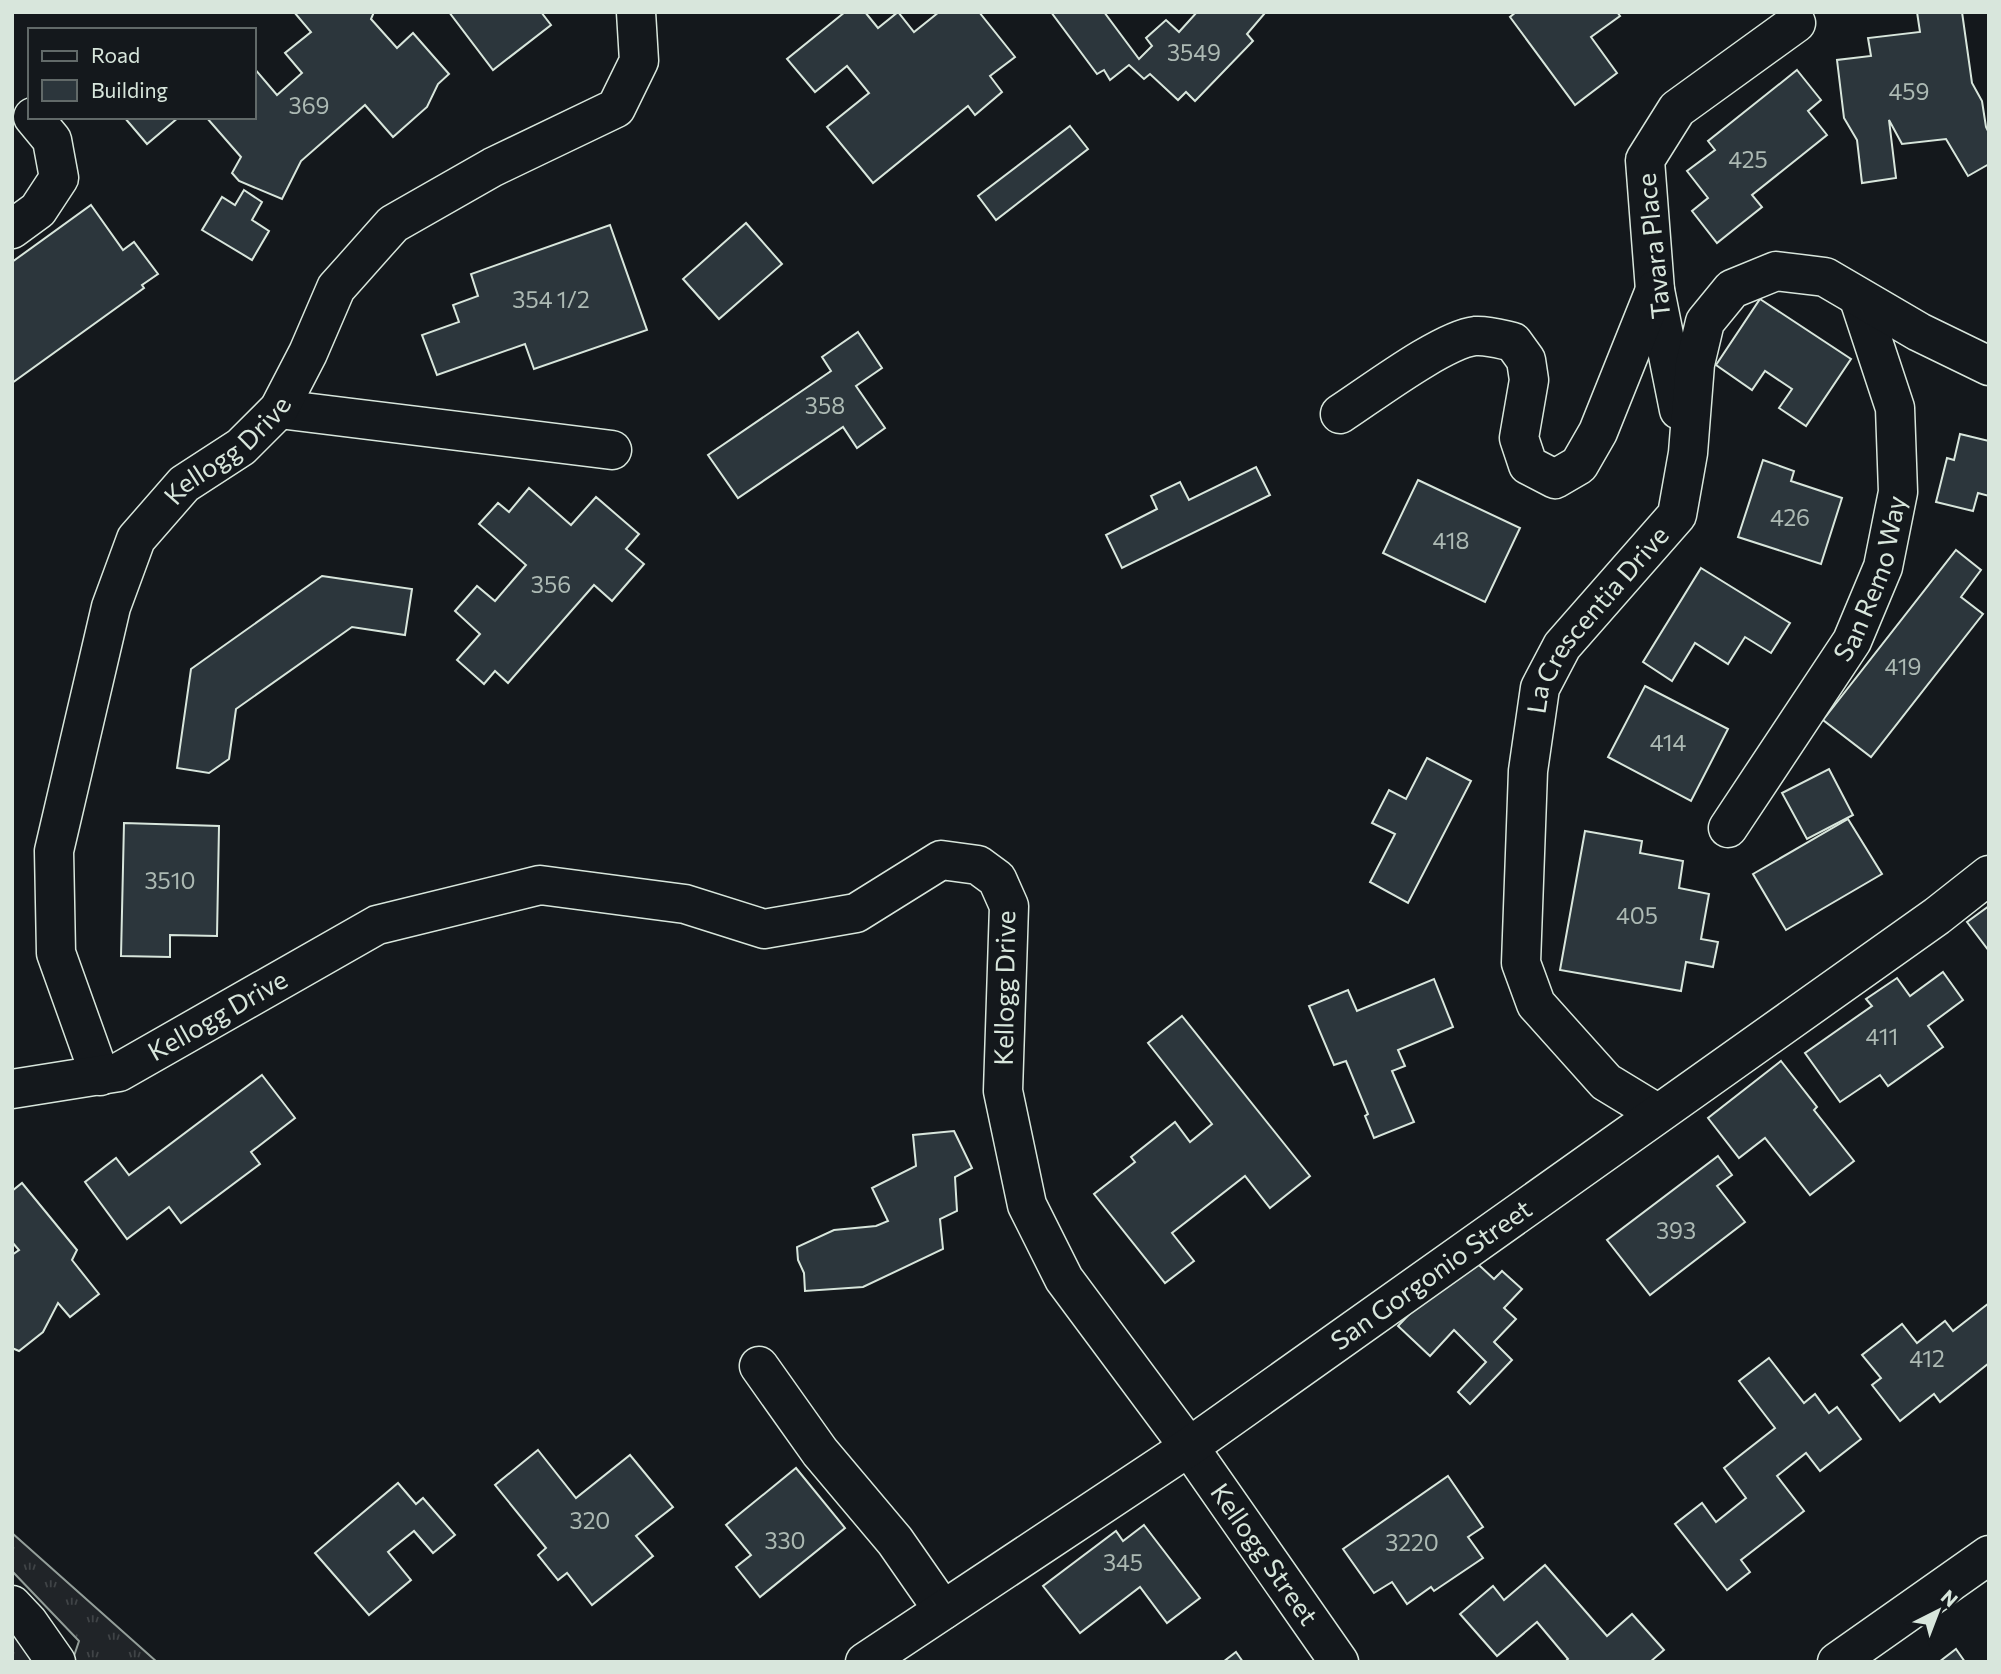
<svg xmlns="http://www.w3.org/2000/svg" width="2001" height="1674" font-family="Commissioner,sans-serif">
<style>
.grass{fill:url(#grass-tufts);stroke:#939e99;stroke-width:2}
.building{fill:#2c363c;stroke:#d8e6dc;stroke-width:2}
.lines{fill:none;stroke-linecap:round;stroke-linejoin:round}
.minor-casing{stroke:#d8e6dc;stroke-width:41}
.minor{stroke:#14181c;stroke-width:38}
.labels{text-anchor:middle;stroke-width:5;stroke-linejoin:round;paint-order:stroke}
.number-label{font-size:23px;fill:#adbab4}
.street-label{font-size:26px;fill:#d8e6dc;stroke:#14181c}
</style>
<defs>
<pattern id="grass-tufts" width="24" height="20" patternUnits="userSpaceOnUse" patternTransform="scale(1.75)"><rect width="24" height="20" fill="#202428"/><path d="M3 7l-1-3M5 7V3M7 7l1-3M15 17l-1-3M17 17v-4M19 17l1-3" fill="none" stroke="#404447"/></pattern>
</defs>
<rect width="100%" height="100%" fill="#14181c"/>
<!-- grass -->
<g class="grass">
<path d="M12 1533 157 1662H72L79 1641 12 1571Z"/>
<path d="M12 1614 33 1662H12Z"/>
</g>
<!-- building -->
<g class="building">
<path d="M294 12H374L371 19 397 48 413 33 449 74 438 84 427 107 393 137 365 105 301 161 282 199 239 181 232 173 241 157 206 117H254V68L277 95 302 73 285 53 311 32Z"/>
<path d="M449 12H541L551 25 493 70Z"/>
<path d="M845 12H865L878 28 898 12 914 32 939 12H979L1015 57 990 76 1002 92 975 115 968 106 873 183 827 127 869 93 847 66 815 92 787 59Z"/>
<path d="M1051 12H1104L1139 59 1152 46 1146 38 1166 20 1179 32 1197 12 1265 13 1247 34 1253 41 1195 101 1186 92 1178 100 1150 74 1144 79 1129 65 1110 80 1104 70 1097 74Z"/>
<path d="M1516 12H1617L1620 16 1591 37 1617 73 1575 105 1510 17Z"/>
<path d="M1917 12H1962L1972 83 1982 101 1986 127 1989 133V164L1968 176 1946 139 1902 144 1889 120 1896 178 1862 183 1857 140 1844 118 1837 60 1871 56 1868 38 1920 32Z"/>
<path d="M1797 70 1821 100 1808 111 1827 135 1752 195 1762 207 1717 243 1692 211 1708 198 1687 171 1715 150 1708 141Z"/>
<path d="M124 117H179L147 144Z"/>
<path d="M1070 126 1088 149 996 220 978 196Z"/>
<path d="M244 190 262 202 252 220 269 231 252 260 202 230 222 197 235 205Z"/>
<path d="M91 205 123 250 134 242 158 274 142 285 144 288 12 383V262Z"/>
<path d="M746 223 782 264 719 319 683 279Z"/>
<path d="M610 225 647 330 534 369 525 344 437 375 422 335 459 322 453 305 478 296 471 274Z"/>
<path d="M1760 299 1851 359 1806 426 1779 408 1792 389 1765 371 1752 390 1716 365Z"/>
<path d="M858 332 882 368 856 386 885 428 857 448 843 427 738 498 708 455 831 371 822 357Z"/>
<path d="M1960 434 1989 441V496L1978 493 1973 511 1936 502 1947 458 1954 460Z"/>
<path d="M1763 460 1794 471 1791 481 1842 498 1821 564 1738 537Z"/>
<path d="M1256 467 1270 495 1122 568 1106 535 1157 509 1151 496 1180 482 1189 500Z"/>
<path d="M1418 480 1520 528 1485 602 1383 553Z"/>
<path d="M529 488 571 525 596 497 639 534 626 549 644 564 612 601 594 585 508 683 495 671 484 684 457 660 480 634 455 611 477 586 495 601 526 565 479 524 498 503 509 512Z"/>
<path d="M1956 550 1981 570 1961 597 1983 614 1871 757 1823 720Z"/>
<path d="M1701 568 1790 623 1771 653 1745 637 1728 664 1695 643 1672 681 1643 662Z"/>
<path d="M322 576 412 589 405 635 352 627 236 709 229 759 209 773 177 768 191 669Z"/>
<path d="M1645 686 1728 729 1691 801 1608 757Z"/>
<path d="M1427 758 1471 781 1408 903 1370 882 1395 834 1372 823 1389 790 1406 799Z"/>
<path d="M1829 769 1853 815 1807 839 1782 793Z"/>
<path d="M1848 819 1882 874 1786 930 1753 874Z"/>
<path d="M124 823 219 826 217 936 170 935V957L121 956Z"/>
<path d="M1585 831 1642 841 1640 853 1683 861 1679 888 1709 894 1701 939 1718 942 1713 967 1686 962 1681 991 1560 970Z"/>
<path d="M1989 906V951L1967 922Z"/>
<path d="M1943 972 1963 1000 1928 1026 1943 1047 1888 1086 1880 1075 1840 1102 1805 1053 1872 1006 1866 999 1897 978 1910 996Z"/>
<path d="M1434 979 1453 1027 1398 1050 1405 1066 1392 1071 1414 1122 1374 1138 1365 1116 1368 1114 1346 1061 1334 1065 1309 1006 1348 990 1357 1011Z"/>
<path d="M1182 1016 1310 1176 1270 1208 1245 1176 1172 1233 1194 1261 1165 1283 1094 1194 1135 1162 1131 1157 1175 1122 1190 1142 1212 1124 1148 1043Z"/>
<path d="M1781 1061 1817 1107 1814 1110 1854 1161 1810 1195 1765 1138 1739 1158 1708 1118Z"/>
<path d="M262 1075 295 1118 251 1152 260 1164 181 1223 169 1207 127 1239 85 1182 116 1158 129 1175Z"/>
<path d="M954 1131 972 1168 955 1177 957 1211 940 1219 943 1249 863 1287 805 1291 804 1273 798 1260 797 1247 834 1230 876 1226 888 1221 872 1188 916 1166 913 1135Z"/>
<path d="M1718 1156 1732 1175 1717 1186 1745 1222 1650 1295 1607 1240Z"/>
<path d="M22 1183 77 1250 72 1260 99 1294 70 1317 58 1303 43 1332 19 1351 12 1348V1255L19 1250 12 1242V1191Z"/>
<path d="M1467 1254 1494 1279 1502 1271 1522 1289 1504 1308 1516 1319 1494 1342 1512 1360 1470 1404 1458 1392 1486 1362 1454 1330 1430 1356 1398 1326Z"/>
<path d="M1989 1303V1363L1940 1402 1934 1394 1900 1421 1872 1385 1881 1378 1862 1355 1902 1324 1917 1343 1945 1321 1953 1331Z"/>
<path d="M1769 1358 1804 1403 1815 1394 1829 1413 1837 1407 1861 1439 1820 1471 1806 1453 1777 1476 1804 1511 1741 1560 1750 1572 1727 1590 1675 1524 1702 1503 1716 1522 1746 1498 1724 1468 1775 1428 1739 1381Z"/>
<path d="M538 1450 576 1498 630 1455 673 1507 636 1536 653 1556 592 1605 567 1573 558 1580 538 1555 546 1548 495 1485Z"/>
<path d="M796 1468 845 1528 760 1597 736 1567 751 1555 726 1525Z"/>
<path d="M1448 1476 1483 1527 1468 1537 1483 1558 1434 1591 1431 1587 1407 1604 1392 1582 1374 1593 1343 1549Z"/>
<path d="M398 1483 416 1504 423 1498 455 1535 433 1553 414 1531 388 1552 411 1580 369 1615 315 1553Z"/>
<path d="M1144 1525 1200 1598 1167 1623 1140 1587 1080 1633 1043 1586 1116 1531 1123 1541Z"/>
<path d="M1545 1565 1607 1636 1632 1614 1664 1650 1650 1662H1565L1568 1659 1537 1622 1497 1656 1460 1614 1493 1586 1504 1600Z"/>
<path d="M1956 1649 1965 1662H1939Z"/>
<path d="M1236 1652 1243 1662H1223Z"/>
</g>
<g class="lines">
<defs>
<g id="minor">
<path d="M12 229 38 210 59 178 52 140 33 117"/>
<path d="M279 409 612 450"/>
<path d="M1679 410 1655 290 1645 160 1677 109 1796 23"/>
<path d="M1340 414C1371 394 1442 340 1475 336 1488 335 1500 339 1513 342L1526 360 1529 380 1519 438 1528 465 1555 479 1579 465 1598 432 1655 290"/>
<path id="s1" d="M1728 828 1852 641 1883 567 1898 492 1895 408 1859 299"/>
<path id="s2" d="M100 1076 56 953 54 851 111 607 136 539 184 484 241 447 279 409 308 353 336 288 393 224 493 167 616 108 639 61 636 12"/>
<path id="s3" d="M12 1089 119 1072 377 925 540 885 685 904 764 929 856 913 941 860 978 865 997 879 1009 906 1003 1091 1027 1205 1064 1279 1189 1447 1339 1662"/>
<path id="s4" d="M1657 1113 1606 1082 1536 1004 1521 963 1528 771 1540 688 1562 646 1677 515 1688 453 1695 364 1705 322 1732 289 1776 271 1825 277 1919 332 1989 366"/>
<path d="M759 1366 820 1452 895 1541 943 1610"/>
<path d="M12 1605 28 1622 56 1662"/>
<path id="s5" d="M865 1662 1189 1447 1937 916 1989 875"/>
<path d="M1837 1662 1989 1555"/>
</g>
</defs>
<!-- minor casing -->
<use href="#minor" class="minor-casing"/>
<!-- minor -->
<use href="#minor" class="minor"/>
</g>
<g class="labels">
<!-- number labels -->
<g class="number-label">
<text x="1194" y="61">3549</text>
<text x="1909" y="100">459</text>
<text x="309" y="114">369</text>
<text x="1748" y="168">425</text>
<text x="551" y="308">354 1/2</text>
<text x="825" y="414">358</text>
<text x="1790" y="526">426</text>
<text x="1451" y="549">418</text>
<text x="551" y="593">356</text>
<text x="1903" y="675">419</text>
<text x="1668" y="751">414</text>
<text x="170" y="889">3510</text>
<text x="1637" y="924">405</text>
<text x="1882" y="1045">411</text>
<text x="1676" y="1239">393</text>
<text x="1927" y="1367">412</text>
<text x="590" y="1529">320</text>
<text x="785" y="1549">330</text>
<text x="1412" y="1551">3220</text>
<text x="1123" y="1571">345</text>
</g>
<!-- street labels -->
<g class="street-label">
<text transform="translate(1654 246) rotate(-96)" y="9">Tavara Place</text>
<text dy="9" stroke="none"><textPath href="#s2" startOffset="684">Kellogg Drive</textPath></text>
<text dy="9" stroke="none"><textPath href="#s1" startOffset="290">San Remo Way</textPath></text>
<text dy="9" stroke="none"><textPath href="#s4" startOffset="572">La Crescentia Drive</textPath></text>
<text transform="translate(1005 988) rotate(-89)" y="9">Kellogg Drive</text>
<text dy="9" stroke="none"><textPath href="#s3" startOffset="222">Kellogg Drive</textPath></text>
<text dy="9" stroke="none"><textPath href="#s5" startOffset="686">San Gorgonio Street</textPath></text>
<text dy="9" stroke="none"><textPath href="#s3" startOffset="1811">Kellogg Street</textPath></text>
</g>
</g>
<!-- border -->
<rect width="2001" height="1674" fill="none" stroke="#d8e6dc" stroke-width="28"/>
<!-- legend -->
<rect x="28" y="28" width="228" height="91" fill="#14181c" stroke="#626a69" stroke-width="2"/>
<rect x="42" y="51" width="35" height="10" fill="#14181c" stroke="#626a69" stroke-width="2"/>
<text x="91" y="63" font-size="21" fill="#d8e6dc">Road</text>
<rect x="42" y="80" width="35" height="21" fill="#2c363c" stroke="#626a69" stroke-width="2"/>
<text x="91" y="98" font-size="21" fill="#d8e6dc">Building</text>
<!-- north arrow -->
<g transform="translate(1938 1611) rotate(42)" stroke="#14181c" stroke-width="5" paint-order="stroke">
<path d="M0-5L12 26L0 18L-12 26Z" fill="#d8e6dc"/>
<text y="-10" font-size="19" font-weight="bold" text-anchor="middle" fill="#d8e6dc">N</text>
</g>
</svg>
